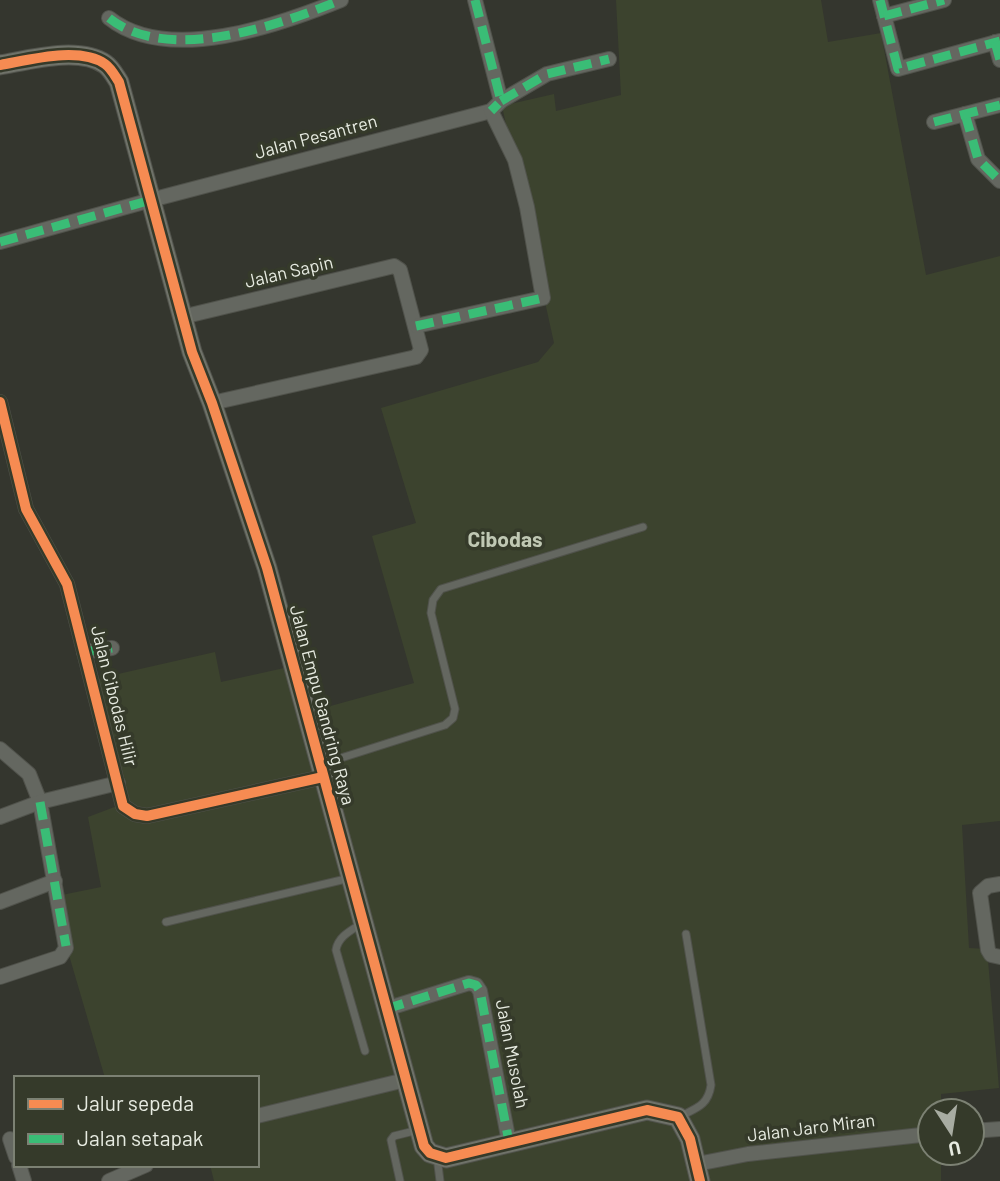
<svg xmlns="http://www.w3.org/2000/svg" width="1000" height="1181" font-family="Barlow,sans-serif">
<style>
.built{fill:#3c432e}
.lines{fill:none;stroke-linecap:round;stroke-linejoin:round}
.lane-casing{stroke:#50524b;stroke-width:9}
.street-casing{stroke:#50524b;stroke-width:16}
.secondary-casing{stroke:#50524b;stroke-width:21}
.lane{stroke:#646760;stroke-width:7}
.street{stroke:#646760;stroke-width:14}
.secondary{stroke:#6f7269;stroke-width:19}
.quiet{stroke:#3abd76;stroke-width:9;stroke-dasharray:18 9;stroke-linecap:butt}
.cycleway-casing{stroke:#353a2a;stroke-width:15}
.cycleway{stroke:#f68b52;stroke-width:10}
.labels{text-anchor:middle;stroke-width:7;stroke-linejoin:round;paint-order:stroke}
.street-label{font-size:18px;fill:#e7ebe1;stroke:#353a2a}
.quarter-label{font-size:21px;font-weight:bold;fill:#c0c8b4;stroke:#353a2a}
</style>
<rect width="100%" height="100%" fill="#34362e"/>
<!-- built -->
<path class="built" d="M616 0H821L828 42 881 33 926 275 1000 256V821L962 825 969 948 987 949 999 1088 941 1094V1111H930V1153H941V1181H214L210 1165H257V1078H105L52 897 101 887 88 817 125 803 112 731 96 679 215 652 221 682 302 664 316 710 414 683 372 536 416 523 381 408 538 362 554 343 502 106 554 94 556 111 621 95Z"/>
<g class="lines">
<defs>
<g id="lane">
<path d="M322 764 445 725 453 718 455 709 431 613 433 600 441 589 643 527"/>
<path d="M166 922 350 878"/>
<path d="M361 924C350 931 338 937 336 950L365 1051"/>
<path d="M679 1117C696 1108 708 1106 711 1085L686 934"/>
<path d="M437 1157 440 1181"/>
<path d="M400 1181 391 1140 394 1136 418 1130"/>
</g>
<g id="street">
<path d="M475 0 501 101 491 111"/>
<path d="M880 0 898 69 1000 41"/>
<path d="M884 16 944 0"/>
<path d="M109 18C168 65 279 25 341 0"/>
<path d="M995 42 1000 60"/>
<path d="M501 101 547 74 609 59"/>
<path d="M965 114 978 159 1000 181"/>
<path d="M934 122 1000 105"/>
<path d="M0 242 151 200 491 111"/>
<path d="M182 317 394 266 400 270 420 346 421 350 416 357 212 403"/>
<path d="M416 326 543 298 527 207 515 160 491 111"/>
<path d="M0 402 26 509 67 584 123 806 135 814 147 816 323 777"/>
<path d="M84 652 112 648"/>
<path d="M0 749 29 774 40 802 66 948 60 957 0 977"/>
<path d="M0 817 40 802 118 783"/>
<path d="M1000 884 988 886 980 893 988 950 991 955 1000 957"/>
<path d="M0 902 55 881"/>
<path d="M386 1009 469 983 476 985 480 991 509 1142"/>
<path d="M257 1116 405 1080"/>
<path d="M972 1131 1000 1129"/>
<path d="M10 1139 16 1157"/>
<path d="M697 1164 748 1154 930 1134"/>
<path d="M19 1165 24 1181"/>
<path d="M109 1181 146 1165"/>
</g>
<path id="secondary" d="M0 65C29 60 79 46 105 64 111 68 115 76 119 82L192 352 212 403 267 568 424 1146 430 1153 446 1158 647 1110 678 1117 690 1139 700 1181"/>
</defs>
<!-- lane casing -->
<use href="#lane" class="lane-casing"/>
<!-- street casing -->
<use href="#street" class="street-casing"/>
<!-- secondary casing -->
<use href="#secondary" class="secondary-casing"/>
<!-- lane -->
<use href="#lane" class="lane"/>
<!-- street -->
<use href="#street" class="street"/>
<!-- secondary -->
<use href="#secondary" class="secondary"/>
<!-- quiet -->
<g class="quiet">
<path d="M475 0 501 101 491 111"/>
<path d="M880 0 898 69 1000 41"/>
<path d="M884 16 944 0"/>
<path d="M109 18C168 65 279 25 341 0"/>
<path d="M995 42 1000 60"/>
<path d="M501 101 547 74 609 59"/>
<path d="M965 114 978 159 1000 181"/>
<path d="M934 122 1000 105"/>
<path d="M0 242 151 200"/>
<path d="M416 326 543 298"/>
<path d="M84 652 112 648"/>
<path d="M40 802 66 946"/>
<path d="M386 1009 469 983 476 985 480 991 509 1142"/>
</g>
<defs>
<g id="cycleway">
<path d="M0 65C29 60 79 46 105 64 111 68 115 76 119 82L192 352 212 403 267 568 424 1146 430 1153 446 1158 647 1110 678 1117 690 1139 700 1181"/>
<path d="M0 402 26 509 67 584 123 806 135 814 147 816 323 777"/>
</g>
</defs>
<!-- cycleway casing -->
<use href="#cycleway" class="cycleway-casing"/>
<!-- cycleway -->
<use href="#cycleway" class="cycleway"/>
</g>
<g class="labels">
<!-- street labels -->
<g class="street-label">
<text transform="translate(316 137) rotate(-15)" y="6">Jalan Pesantren</text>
<text transform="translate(289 272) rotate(-13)" y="6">Jalan Sapin</text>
<text transform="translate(114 696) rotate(76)" y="6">Jalan Cibodas Hilir</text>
<text transform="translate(322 705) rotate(75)" y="6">Jalan Empu Gandring Raya</text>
<text transform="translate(512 1054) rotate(79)" y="6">Jalan Musolah</text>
<text transform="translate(811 1128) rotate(-7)" y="6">Jalan Jaro Miran</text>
</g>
<!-- quarter labels -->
<g class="quarter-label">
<text x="505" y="547">Cibodas</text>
</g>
</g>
<!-- legend -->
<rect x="14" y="1076" width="245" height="91" fill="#353a2a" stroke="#7c8173" stroke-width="2"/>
<rect x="28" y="1099" width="35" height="10" fill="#f68b52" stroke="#7c8173" stroke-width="2"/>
<text x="77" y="1111" font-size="21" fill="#e7ebe1">Jalur sepeda</text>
<rect x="28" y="1134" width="35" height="10" fill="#3abd76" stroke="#7c8173" stroke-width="2"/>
<text x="77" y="1146" font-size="21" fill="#e7ebe1">Jalan setapak</text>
<!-- north arrow -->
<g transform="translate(951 1132) rotate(168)"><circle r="33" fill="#353a2a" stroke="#7c8173" stroke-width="2"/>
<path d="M0-5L12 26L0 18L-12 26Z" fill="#a8aca2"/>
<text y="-10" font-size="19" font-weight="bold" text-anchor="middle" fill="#e7ebe1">U</text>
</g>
</svg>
